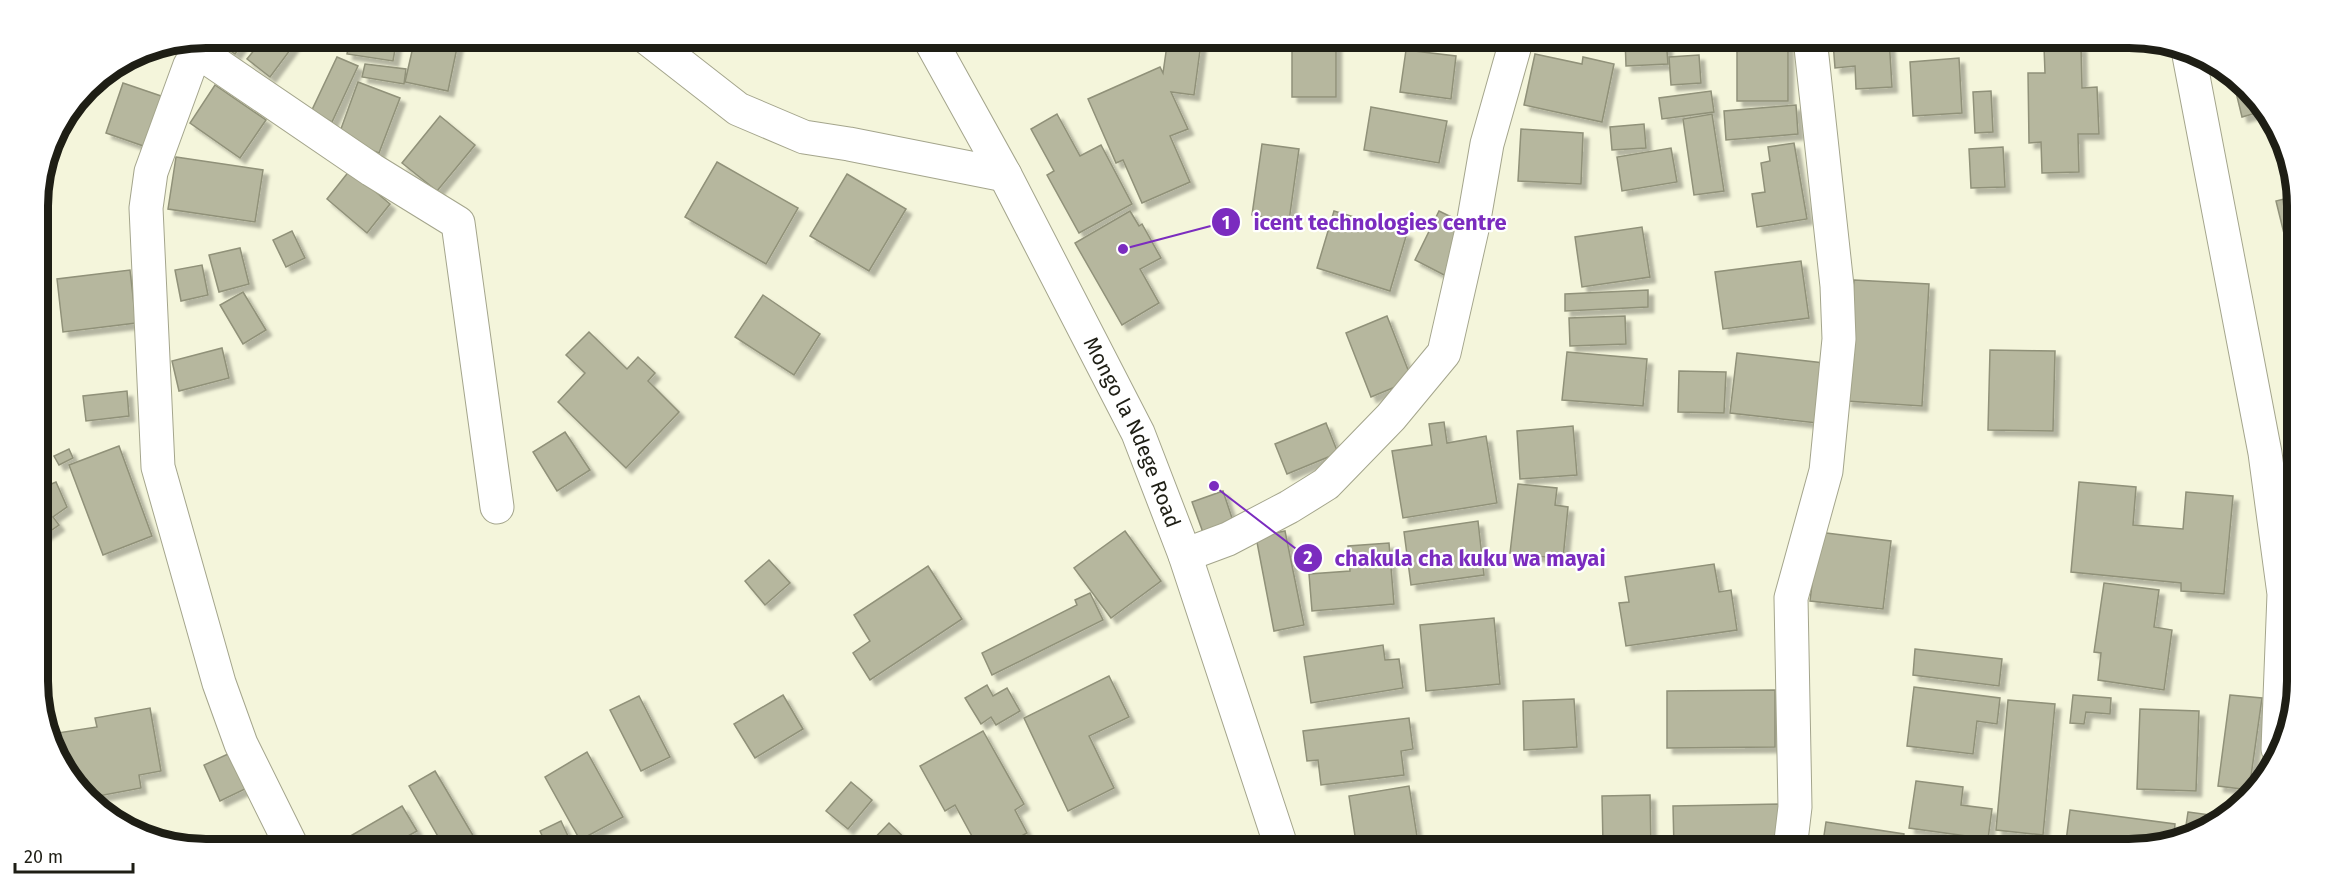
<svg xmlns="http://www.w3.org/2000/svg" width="2335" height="887" font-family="'Fira Sans',sans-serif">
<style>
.building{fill:#b6b79e;stroke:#909179;stroke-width:1.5;filter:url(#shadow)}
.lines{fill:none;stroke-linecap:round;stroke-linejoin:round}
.street-casing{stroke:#a4a58c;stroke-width:35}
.secondary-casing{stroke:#a4a58c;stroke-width:35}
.street{stroke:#fff;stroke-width:33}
.secondary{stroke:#fff;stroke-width:33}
.labels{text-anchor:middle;stroke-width:4.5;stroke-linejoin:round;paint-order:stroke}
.street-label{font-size:21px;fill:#1e1e15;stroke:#fff}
.rim{fill:none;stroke:#1e1e15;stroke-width:8}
.leader{fill:none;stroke:#7b2cbf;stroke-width:2}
.callout-dot{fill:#7b2cbf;stroke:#fff;stroke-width:2}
.mark-label{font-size:18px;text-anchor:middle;font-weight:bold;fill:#fff}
.callout-label{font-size:22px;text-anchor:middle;font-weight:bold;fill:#7b2cbf;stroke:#fff;stroke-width:4.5;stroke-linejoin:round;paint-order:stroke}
</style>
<defs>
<filter id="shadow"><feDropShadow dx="5.5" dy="5.5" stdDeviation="1.5" flood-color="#0004"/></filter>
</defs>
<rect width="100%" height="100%" fill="#f4f5db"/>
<!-- building -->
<g class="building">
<path d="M220 38H246L235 54 218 42Z"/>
<path d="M264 38H299L270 77 247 59Z"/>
<path d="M350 38H397L393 61 347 54Z"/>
<path d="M415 38H459L448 91 405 82Z"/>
<path d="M1168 38 1201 43 1194 95 1171 92 1188 129 1170 136 1190 182 1142 203 1123 160 1116 163 1088 99 1160 67 1163 73Z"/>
<rect x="1292" y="38" width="44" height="59"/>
<path d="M1625 38H1666L1668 64 1626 66Z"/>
<rect x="1737" y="38" width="51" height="63"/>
<path d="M1889 38 1892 87 1856 89 1855 66 1835 68 1833 42Z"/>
<path d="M2081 46 2082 88 2097 87 2099 134H2078L2079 172 2042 173 2041 142 2029 143 2028 73H2045L2044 47Z"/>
<path d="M1406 50 1456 56 1451 99 1400 92Z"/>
<path d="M1535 54 1582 64 1583 57 1614 64 1602 122 1524 105Z"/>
<path d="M1699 55 1701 83 1671 85 1669 57Z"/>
<path d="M337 57 358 66 332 122 311 112Z"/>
<path d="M1959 58 1962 113 1913 116 1910 62Z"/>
<path d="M365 64 406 69 404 84 362 77Z"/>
<path d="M2233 80 2256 95 2263 111 2242 117Z"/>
<path d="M358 82 400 98 379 153 338 137Z"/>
<path d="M123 83 170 99 152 149 106 133Z"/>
<path d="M215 85 266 120 240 158 190 123Z"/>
<path d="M1711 91 1714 112 1662 119 1659 98Z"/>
<path d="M1991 91 1993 132 1975 133 1973 92Z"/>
<path d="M1796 105 1798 134 1726 140 1724 111Z"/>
<path d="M1371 107 1447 121 1439 163 1364 150Z"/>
<path d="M1057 114 1080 156 1101 145 1132 204 1079 233 1047 175 1054 171 1031 129Z"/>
<path d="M1712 114 1724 191 1694 195 1683 119Z"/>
<path d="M440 116 475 145 437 191 402 163Z"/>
<path d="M1644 124 1646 148 1612 150 1610 127Z"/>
<path d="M1521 129 1583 133 1581 184 1518 181Z"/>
<path d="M1794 143 1807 219 1757 227 1752 194 1765 192 1761 163 1770 161 1768 147Z"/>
<path d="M1262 144 1299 149 1289 221 1252 215Z"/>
<path d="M2003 147 2005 187 1971 188 1969 149Z"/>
<path d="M1671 148 1677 182 1622 191 1617 157Z"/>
<path d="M176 157 263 170 255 222 168 209Z"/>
<path d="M717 162 798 208 766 264 685 217Z"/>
<path d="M350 170 390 204 367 233 327 199Z"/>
<path d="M847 174 906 209 869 271 810 236Z"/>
<path d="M2296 196V256L2290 258 2276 201Z"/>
<path d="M1130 211 1139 226 1142 224 1161 258 1140 269 1159 303 1122 325 1075 243Z"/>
<path d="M1334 211 1407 233 1390 291 1317 268Z"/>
<path d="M1439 211 1472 227 1448 277 1415 260Z"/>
<path d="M1642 227 1650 277 1582 287 1575 237Z"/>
<path d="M292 231 305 258 286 267 273 240Z"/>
<path d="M240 248 249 284 219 292 209 255Z"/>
<path d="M1801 261 1809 318 1723 329 1715 272Z"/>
<path d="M202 265 208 295 181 301 175 270Z"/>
<path d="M130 270 136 323 63 332 57 279Z"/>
<path d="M1854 280 1929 284 1922 406 1846 401Z"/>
<path d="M1648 290V307L1565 311V294Z"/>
<path d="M243 292 266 330 243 344 220 305Z"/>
<path d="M763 295 820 334 794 375 735 337Z"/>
<path d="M1387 316 1412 380 1371 397 1346 333Z"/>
<path d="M1625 316 1626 344 1570 346 1569 318Z"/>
<path d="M589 332 627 369 638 357 655 373 648 381 679 412 626 468 558 402 585 373 566 355Z"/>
<path d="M222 348 229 378 179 391 172 361Z"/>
<path d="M1990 350 2055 351 2053 431 1988 430Z"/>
<path d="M1567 352 1647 359 1643 406 1562 400Z"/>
<path d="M1737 353 1824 363 1817 423 1730 413Z"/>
<path d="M1679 371 1726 372 1724 413 1678 412Z"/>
<path d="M127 391 129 416 86 421 83 396Z"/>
<path d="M1444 422 1447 443 1486 436 1497 503 1403 518 1392 451 1432 445 1429 424Z"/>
<path d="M1326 423 1338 453 1287 474 1275 444Z"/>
<path d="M1573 426 1577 475 1520 479 1517 431Z"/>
<path d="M565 432 590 470 557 491 533 452Z"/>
<path d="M119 446 152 536 103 555 69 465Z"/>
<path d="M69 449 73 458 59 465 54 456Z"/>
<path d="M56 482 67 507 53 517 59 525 40 538 39 489Z"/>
<path d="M2079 482 2136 487 2133 525 2183 529 2186 492 2233 496 2224 594 2181 591V583L2071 572Z"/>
<path d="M1518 484 1557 488 1555 505 1568 507 1563 559 1510 553Z"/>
<path d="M1223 491 1235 527 1205 538 1192 502Z"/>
<path d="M1478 521 1484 575 1411 585 1404 532Z"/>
<path d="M1125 531 1161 581 1111 618 1074 568Z"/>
<path d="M1285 531 1304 625 1274 631 1256 537Z"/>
<path d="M1818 532 1891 541 1883 609 1810 601Z"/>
<path d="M1389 543 1394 604 1312 611 1309 574 1350 571 1348 546Z"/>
<path d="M769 560 790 583 765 605 745 581Z"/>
<path d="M1714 564 1719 592 1731 590 1737 630 1626 646 1619 603 1629 602 1625 577Z"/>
<path d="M928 566 962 619 870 680 853 653 870 641 854 615Z"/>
<path d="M2104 583 2159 590 2154 627 2172 630 2164 690 2098 680 2101 653 2094 652Z"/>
<path d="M1090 593 1103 620 992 675 982 653 1077 605 1075 600Z"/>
<path d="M1494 618 1500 684 1426 691 1420 625Z"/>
<path d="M1383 645 1385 660 1399 659 1403 688 1311 703 1304 657Z"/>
<path d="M1915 649 2002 659 1999 686 1913 675Z"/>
<path d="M40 674 46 707 41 708Z"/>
<path d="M1109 676 1129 717 1089 736 1114 788 1068 811 1024 718Z"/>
<path d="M987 685 993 696 1007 688 1020 711 996 725 991 717 981 724 965 698Z"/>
<path d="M1914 687 2000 698 1997 724 1977 721 1973 754 1907 746Z"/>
<path d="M1775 690V747L1667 748V691Z"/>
<path d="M783 695 803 729 755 758 734 724Z"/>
<path d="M2073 695 2111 698 2110 714 2086 712 2084 724 2070 723Z"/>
<path d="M2230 695 2262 698 2249 790 2218 786Z"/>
<path d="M639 696 670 757 641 771 610 710Z"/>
<path d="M1574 699 1577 747 1524 750 1523 701Z"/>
<path d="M2008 700 2055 704 2043 835 1996 830Z"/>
<path d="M150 708 161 771 139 775 141 788 88 798 80 793 51 734 97 727 95 718Z"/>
<path d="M2140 709 2199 711 2196 791 2137 789Z"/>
<path d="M1409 718 1413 749 1401 751 1404 775 1321 785 1318 760 1307 761 1303 731Z"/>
<path d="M983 731 1024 804 1015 810 1027 833 998 849H979L955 805 945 811 920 766Z"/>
<path d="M587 752 623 817 580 840 545 777Z"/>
<path d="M228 754 245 789 220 801 204 765Z"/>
<path d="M435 771 481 849H440L444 847 409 786Z"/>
<path d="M1916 781 1963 787 1961 805 1992 809 1988 839 1909 828Z"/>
<path d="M851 782 872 800 848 829 826 811Z"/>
<path d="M1409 786 1419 849H1338L1336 839 1355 836 1349 796Z"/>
<path d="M1650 795 1651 849H1626V844H1603L1602 796Z"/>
<path d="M1781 804 1782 849H1674L1673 806Z"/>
<path d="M402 806 417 831 385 849H328Z"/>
<path d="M2070 810 2175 824 2174 836 2139 849H2065Z"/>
<path d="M2188 812 2225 817 2185 832Z"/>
<path d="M561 821 574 849H548L540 831Z"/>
<path d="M1826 822 1904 834 1902 849H1822Z"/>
<path d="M889 823 916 849H868L866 847Z"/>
<path d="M1947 844 1996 849H1946Z"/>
</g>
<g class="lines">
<defs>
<g id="street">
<path d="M647 38 738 109 804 137 849 144 1005 175"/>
<path d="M2188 50 2265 453 2284 594 2278 749"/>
<path d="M1185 555 1228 539 1289 507 1326 484 1391 417 1444 353 1473 225 1487 144 1517 38"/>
<path d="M293 849 241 744 219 683 158 467 146 208 151 172 190 65 199 58 209 59 372 170 458 223 497 507"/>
<path d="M1790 849 1795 807 1791 598 1826 471 1839 339 1837 286 1810 38"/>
</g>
<g id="secondary">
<path id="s1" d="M929 38 1005 175 1138 433 1185 555 1282 849"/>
</g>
</defs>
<!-- street casing -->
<use href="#street" class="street-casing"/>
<!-- secondary casing -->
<use href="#secondary" class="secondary-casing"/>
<!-- street -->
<use href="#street" class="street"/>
<!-- secondary -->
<use href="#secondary" class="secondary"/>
</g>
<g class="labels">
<!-- street labels -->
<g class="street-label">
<text dy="7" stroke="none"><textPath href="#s1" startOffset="444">Mongo la Ndege Road</textPath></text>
</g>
</g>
<!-- crop -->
<path d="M0 0H2335V887H0ZM206 48H2129A158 158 0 0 1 2287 206V681A158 158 0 0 1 2129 839H206A158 158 0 0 1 48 681V206A158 158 0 0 1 206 48Z" fill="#fff" fill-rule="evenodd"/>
<path class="rim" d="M206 48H2129A158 158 0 0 1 2287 206V681A158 158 0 0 1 2129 839H206A158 158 0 0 1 48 681V206A158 158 0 0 1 206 48Z"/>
<!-- callouts -->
<path class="leader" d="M1123 249L1226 222M1214 486L1308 558"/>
<g class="callout-dot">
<circle cx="1123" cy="249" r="6"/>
<circle cx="1214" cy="486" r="6"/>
<circle cx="1226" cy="222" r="15"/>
<circle cx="1308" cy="558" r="15"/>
</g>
<g class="mark-label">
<text x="1226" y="229">1</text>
<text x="1308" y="564">2</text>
</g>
<g class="callout-label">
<text x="1380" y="230">icent technologies centre</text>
<text x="1470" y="566">chakula cha kuku wa mayai</text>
</g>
<!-- scale -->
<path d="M15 863v9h118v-9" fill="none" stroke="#1e1e15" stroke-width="3"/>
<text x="24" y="863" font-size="18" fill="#1e1e15" stroke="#ffffff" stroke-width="4.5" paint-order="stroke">20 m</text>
</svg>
